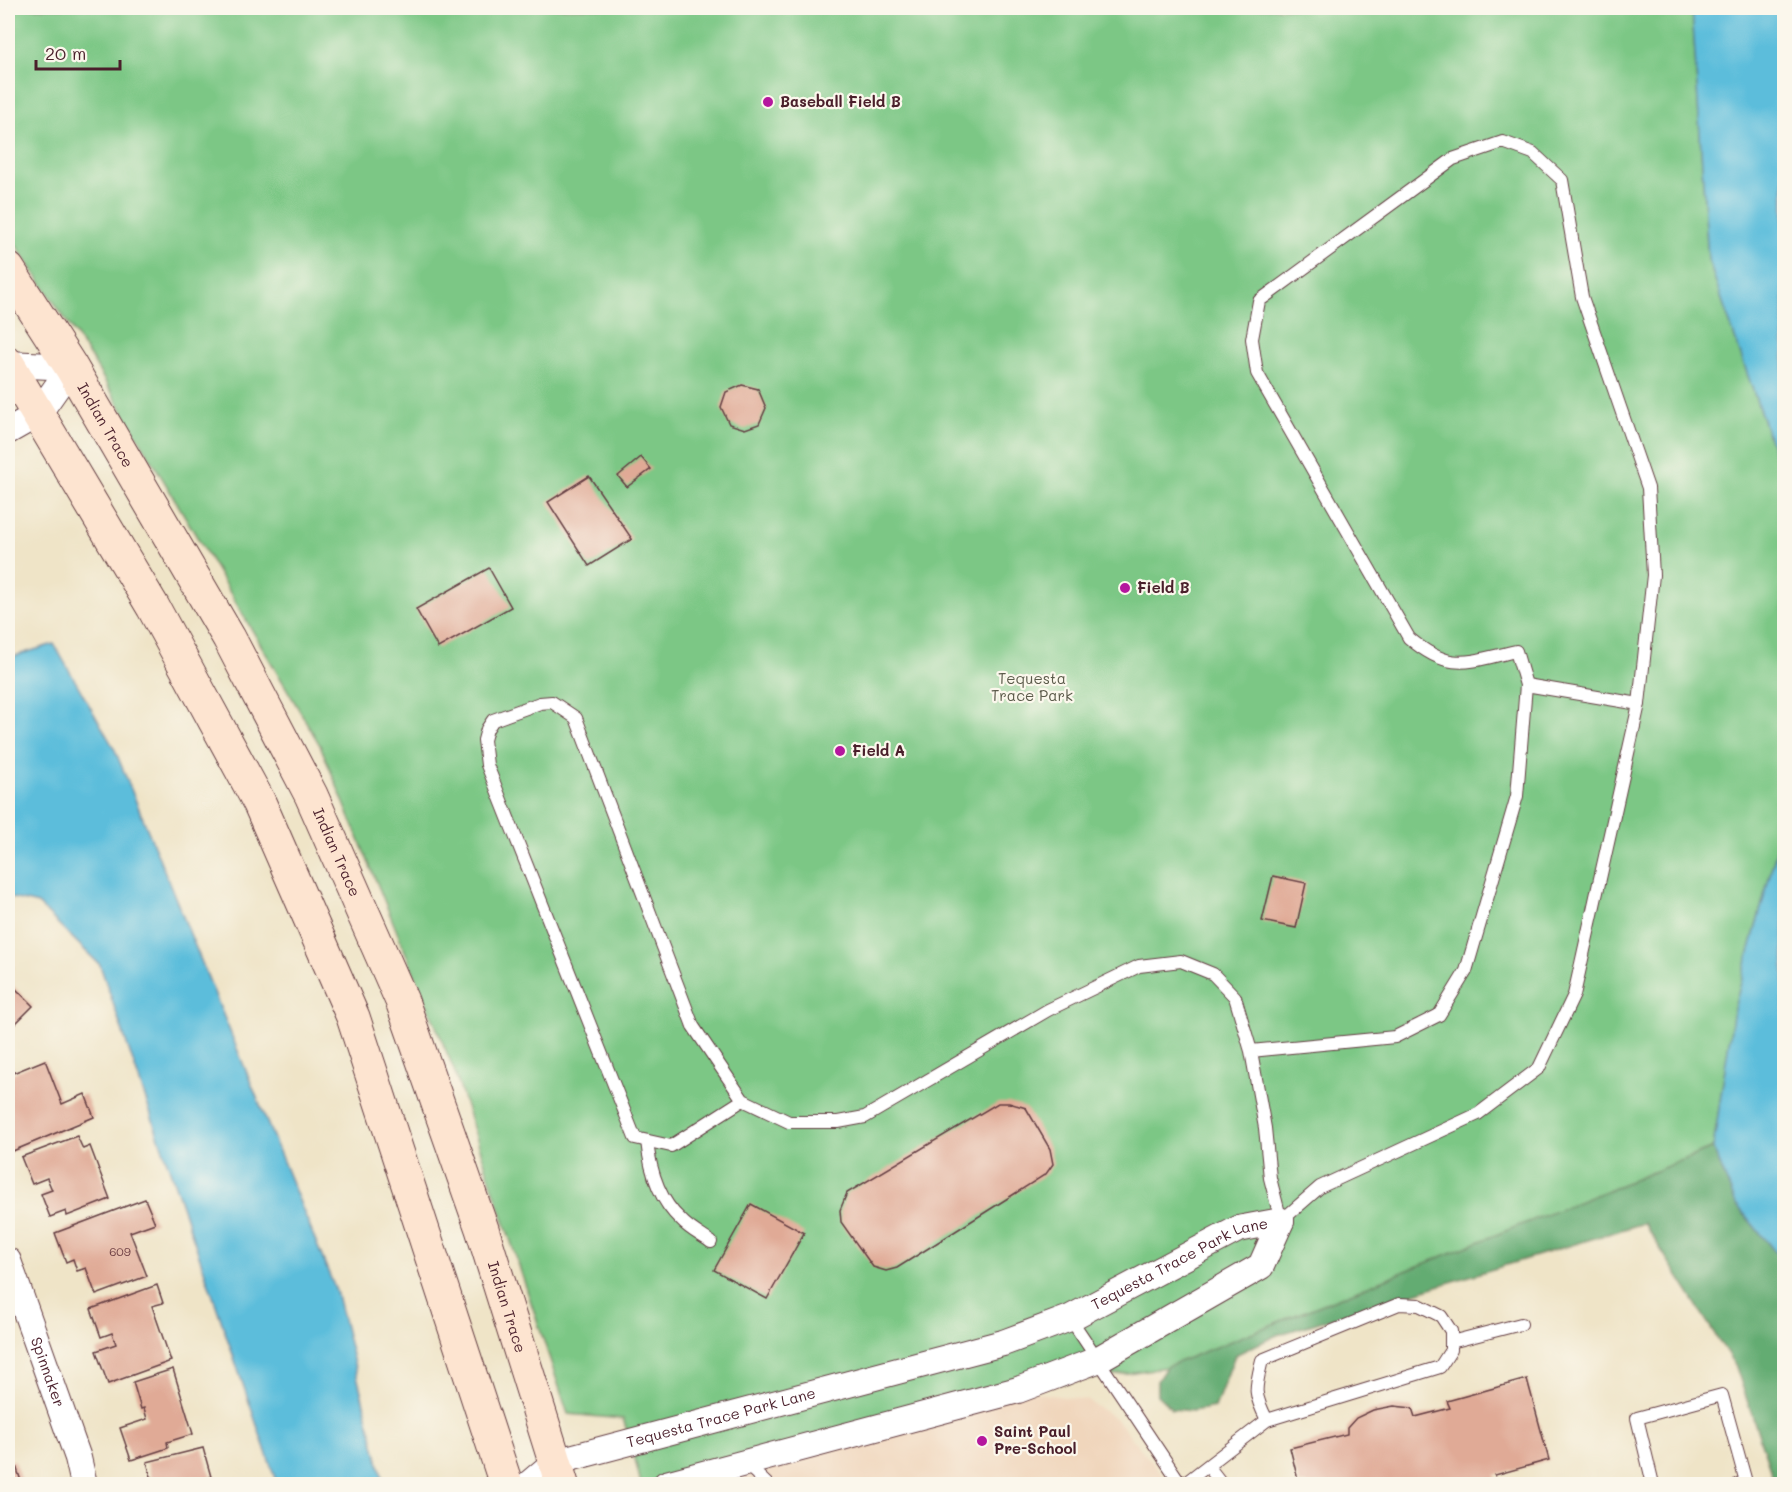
<svg xmlns="http://www.w3.org/2000/svg" width="1792" height="1492" font-family="Mali,sans-serif">
<style>
.built{fill:#f0d6bc}
.green{fill:#7bc785;stroke:#627358;stroke-width:1.5}
.forest{fill:#64ac72;stroke:#57664e;stroke-width:1.5}
.water{fill:#5cbddb;stroke:#536e83;stroke-width:1.5}
.building{fill:#e0aa96}
.lines{fill:none;stroke-linecap:round;stroke-linejoin:round}
.service-casing{stroke:#633d42;stroke-width:14}
.minor-casing{stroke:#633d42;stroke-width:28}
.secondary-casing{stroke:#633d42;stroke-width:35}
.service{stroke:#fff;stroke-width:12}
.minor{stroke:#fff;stroke-width:26}
.secondary{stroke:#fde4d0;stroke-width:33}
.poi-dot{fill:#b5179e;stroke:#fbf7ec;stroke-width:2}
.labels{text-anchor:middle;stroke-width:4.5;stroke-linejoin:round;paint-order:stroke}
.number-label{font-size:12px;fill:#704246}
.poi-label{font-size:15px;font-weight:bold;fill:#4a1f2b;stroke:#fbf7ec;text-anchor:start}
.street-label{font-size:15px;fill:#4a1f2b;stroke:#fbf7ec}
.park-label{font-size:15px;fill:#5b5a4a;stroke:#fbf7ec}
</style>
<rect width="100%" height="100%" fill="#fbf7ec"/>
<filter id="ink" filterUnits="userSpaceOnUse"><feTurbulence type="fractalNoise" baseFrequency=".0167" numOctaves="2"/><feDisplacementMap in="SourceGraphic" scale="12" xChannelSelector="R" yChannelSelector="G"/><feConvolveMatrix kernelMatrix="1 2 1 2 8 2 1 2 1" color-interpolation-filters="sRGB"/></filter>
<filter id="wash" filterUnits="userSpaceOnUse"><feTurbulence type="fractalNoise" baseFrequency=".008" numOctaves="4" result="noise"/><feDisplacementMap in="SourceGraphic" scale="24" xChannelSelector="R" yChannelSelector="G"/><feGaussianBlur stdDeviation="1.35" result="paint"/><feColorMatrix in="noise" values="0 0 0 0 0 0 0 0 0 0 0 0 0 0 0 0 0 1.4 0 .05"/><feComposite in="paint" operator="in"/></filter>
<g filter="url(#wash)">
<rect width="100%" height="100%" fill="#efe4c7"/>
<!-- built -->
<path class="built" d="M1018 1390 1086 1400 1115 1418 1170 1484H666Z"/>
<!-- green -->
<path class="green" d="M8 8H1692L1708 259 1784 481V808L1780 837 1734 1009 1713 1148 1166 1367 1018 1390 666 1484H641L631 1442 623 1419 568 1414 454 1070 320 745 93 361 8 233Z"/>
<!-- forest -->
<path class="forest" d="M1713 1148 1736 1204 1777 1254 1784 1267V1484H1775L1736 1367 1644 1223 1277 1335 1235 1355 1215 1407 1192 1411 1172 1409 1157 1395V1381L1166 1367Z"/>
<!-- water -->
<g class="water">
<path d="M1692 8H1784V481L1708 259Z"/>
<path d="M54 644 115 750 336 1291 384 1484H277L100 965 38 904 8 897V658Z"/>
<path d="M1784 808V1267L1777 1254 1736 1204 1713 1148 1734 1009 1780 837Z"/>
</g>
<g id="blocks">
<!-- building -->
<g class="building">
<path d="M742 385 758 389 766 408 759 424 745 429 729 424 721 407 726 392Z"/>
<path d="M641 457 651 469 627 487 618 476Z"/>
<path d="M589 476 632 539 589 566 548 502Z"/>
<path d="M489 568 511 607 438 648 416 609Z"/>
<path d="M1273 876 1306 883 1296 928 1262 921Z"/>
<path d="M8 962 14 968 8 976Z"/>
<path d="M8 981 33 1006 9 1030 13 1034 8 1040Z"/>
<path d="M45 1060 62 1104 85 1094 94 1117 8 1153V1075Z"/>
<path d="M998 1103H1009L1026 1108 1050 1149 1053 1164 1046 1174 897 1268 886 1271 873 1267 841 1222 840 1210 847 1193Z"/>
<path d="M77 1136 83 1149 90 1146 110 1199 67 1216 66 1211 50 1217 41 1194 52 1190 47 1178 32 1184 21 1157Z"/>
<path d="M145 1199 155 1223 130 1232 147 1276 96 1295 86 1268 77 1271 73 1259 66 1262 55 1233Z"/>
<path d="M751 1204 804 1233 767 1299 714 1270Z"/>
<path d="M157 1285 163 1303 152 1306 171 1361 108 1384 96 1351 116 1344 112 1333 101 1337 91 1309Z"/>
<path d="M173 1369 193 1434 167 1442 168 1448 131 1460 120 1428 147 1419 144 1408 141 1409 133 1382Z"/>
<path d="M1527 1379 1549 1460 1495 1475 1497 1484H1299L1290 1448 1347 1434V1428L1356 1418 1373 1410 1394 1406 1412 1408 1415 1417 1450 1408 1447 1401Z"/>
<path d="M203 1448 213 1484H153L147 1462Z"/>
<path d="M14 1460 22 1484H8V1462Z"/>
</g>
</g>
</g>
<g filter="url(#ink)">
<use href="#blocks" fill-opacity="0" stroke="#633d42" stroke-width="1.5"/>
<g class="lines">
<defs>
<g id="service">
<path d="M1526 685 1639 704"/>
<path d="M743 1100 671 1146 635 1138 487 765 484 740 487 729 493 720 540 703 552 702 576 718 693 1026 743 1100 789 1122H838L865 1117 1048 1010 1139 966 1181 961 1213 974 1235 997 1251 1051 1265 1128 1270 1178 1281 1221 1320 1187 1478 1114 1539 1068 1574 995 1639 704 1653 575 1648 488 1582 297 1562 180 1533 153 1503 142 1453 159 1259 301 1252 339 1257 373 1409 638C1450 673 1467 662 1516 651L1526 685 1517 796 1466 971 1439 1015 1395 1037 1251 1051"/>
<path d="M647 1141C650 1170 658 1199 681 1220 689 1229 701 1235 711 1242"/>
<path d="M1070 1318 1181 1484"/>
<path d="M1451 1342 1521 1324"/>
<path d="M746 1464 767 1484"/>
<path d="M1208 1466 1222 1484"/>
<path d="M1184 1484 1267 1420 1440 1367 1451 1350V1331L1441 1316 1419 1305 1399 1304 1262 1360C1255 1389 1253 1393 1267 1420"/>
<path d="M1653 1484 1637 1418 1722 1395 1746 1482 1738 1484"/>
</g>
<g id="minor">
<path d="M8 364 71 367"/>
<path d="M8 431 38 414 71 367"/>
<path id="s1" d="M8 1261 78 1458 84 1484"/>
<path id="s2" d="M529 1484 555 1462 1003 1343 1070 1318 1238 1229 1281 1221"/>
<path d="M666 1484 1018 1390 1097 1360 1261 1266 1281 1221"/>
</g>
<g id="secondary">
<path id="s3" d="M8 269 71 367 229 638 311 795 402 1001 482 1229 562 1484"/>
<path d="M8 364 153 607 259 802 353 1017 506 1484"/>
</g>
</defs>
<!-- service casing -->
<use href="#service" class="service-casing"/>
<!-- minor casing -->
<use href="#minor" class="minor-casing"/>
<!-- secondary casing -->
<use href="#secondary" class="secondary-casing"/>
<!-- service -->
<use href="#service" class="service"/>
<!-- minor -->
<use href="#minor" class="minor"/>
<!-- secondary -->
<use href="#secondary" class="secondary"/>
</g>
</g>
<!-- markers -->
<g class="poi-dot">
<circle cx="768" cy="102" r="6"/>
<circle cx="1125" cy="588" r="6"/>
<circle cx="840" cy="751" r="6"/>
<circle cx="982" cy="1441" r="6"/>
</g>
<g class="labels">
<!-- number labels -->
<g class="number-label">
<text x="120" y="1256">609</text>
</g>
<!-- poi labels -->
<g class="poi-label">
<text x="780" y="107">Baseball Field B</text>
<text x="1137" y="593">Field B</text>
<text x="852" y="756">Field A</text>
<text x="994" y="1437">Saint Paul<tspan x="994" dy="17">Pre-School</tspan></text>
</g>
<!-- street labels -->
<g class="street-label">
<text dy="5" stroke="none"><textPath href="#s3" startOffset="184">Indian Trace</textPath></text>
<text dy="5" stroke="none"><textPath href="#s3" startOffset="670">Indian Trace</textPath></text>
<text dy="5" stroke="none"><textPath href="#s2" startOffset="692">Tequesta Trace Park Lane</textPath></text>
<text dy="5" stroke="none"><textPath href="#s3" startOffset="1156">Indian Trace</textPath></text>
<text dy="5" stroke="none"><textPath href="#s1" startOffset="118">Spinnaker</textPath></text>
<text dy="5" stroke="none"><textPath href="#s2" startOffset="206">Tequesta Trace Park Lane</textPath></text>
</g>
<!-- park labels -->
<g class="park-label">
<text x="1032" y="684">Tequesta<tspan x="1032" dy="17">Trace Park</tspan></text>
</g>
</g>
<!-- margin -->
<rect width="1792" height="1492" fill="none" stroke="#fbf7ec" stroke-width="30"/>
<!-- scale -->
<path d="M36 60v9h84v-9" fill="none" stroke="#4a1f2b" stroke-width="3"/>
<text x="45" y="60" font-size="18" fill="#4a1f2b" stroke="#fbf7ec" stroke-width="4.5" paint-order="stroke">20 m</text>
</svg>
